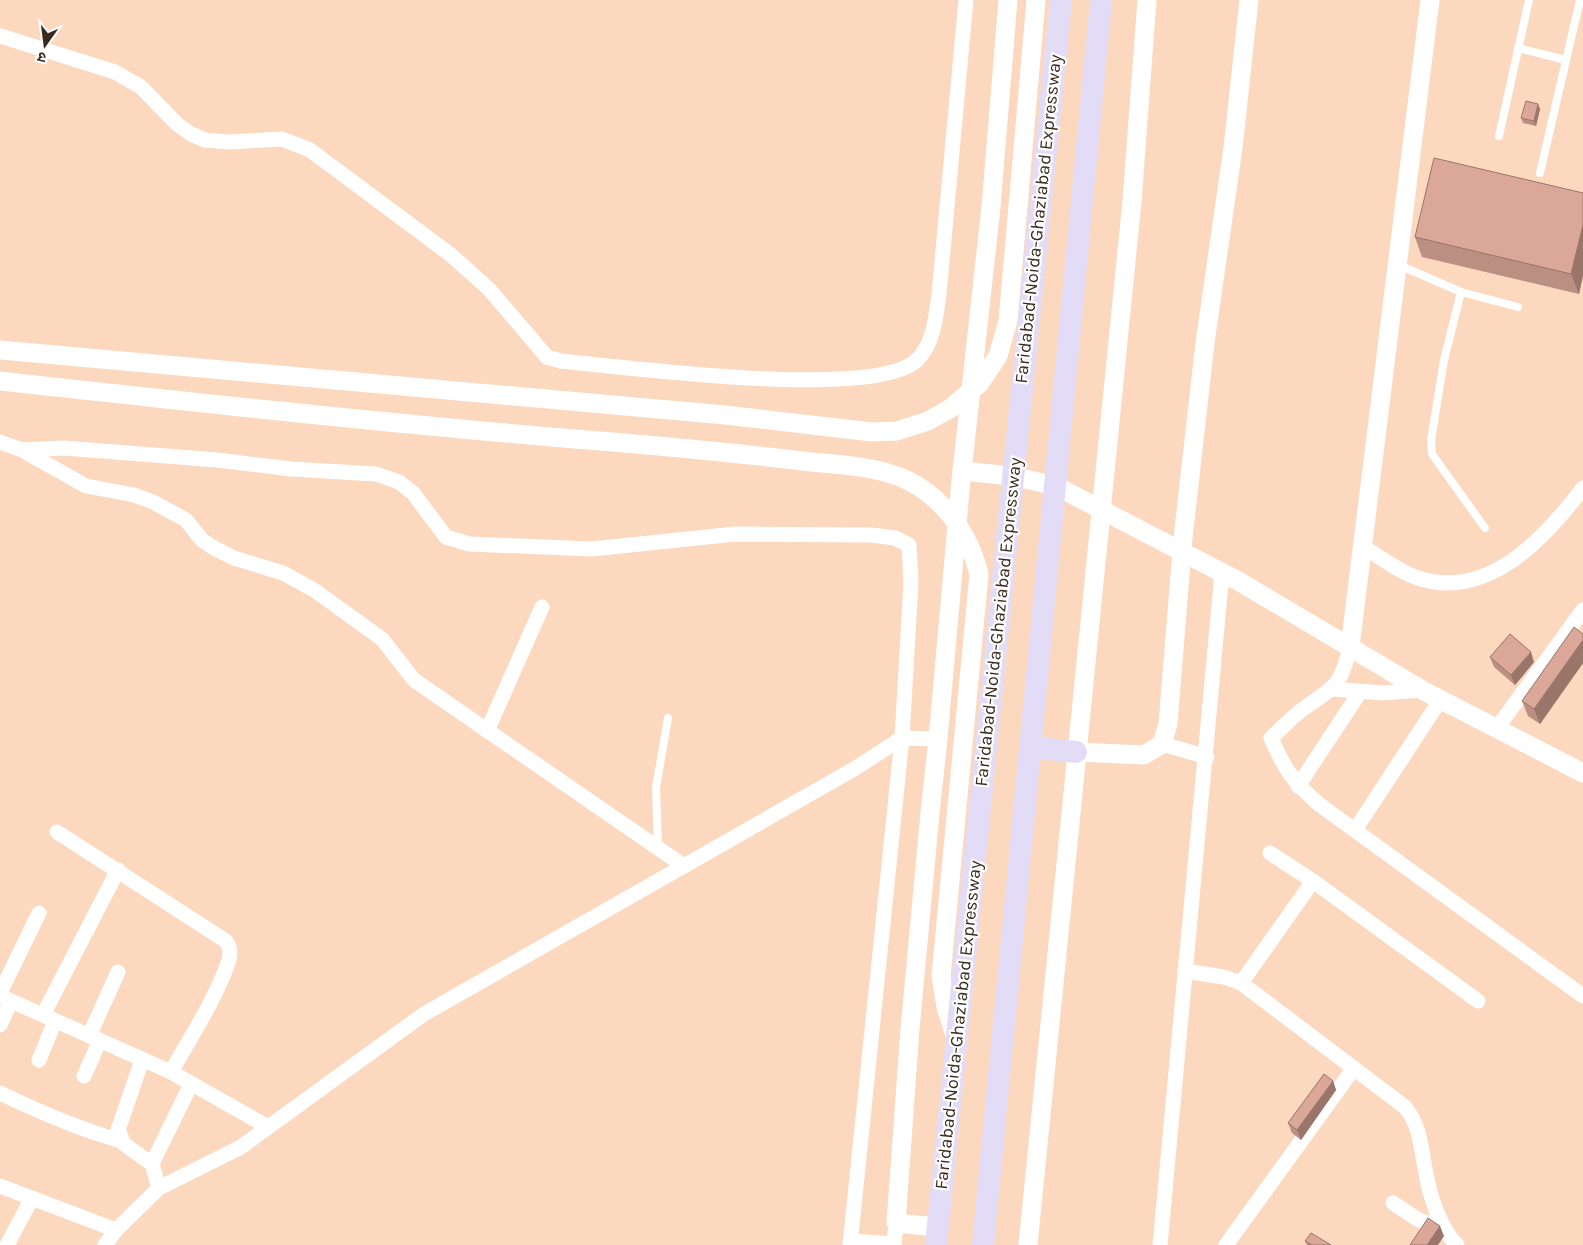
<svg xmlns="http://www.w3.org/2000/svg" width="1583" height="1245" font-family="Karla,'Noto Sans Devanagari',sans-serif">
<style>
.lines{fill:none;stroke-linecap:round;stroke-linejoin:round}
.service{stroke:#fff;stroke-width:8}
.minor{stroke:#fff;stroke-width:15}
.tertiary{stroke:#fff;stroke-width:19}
.primary{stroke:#e3dcf6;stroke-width:22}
.wall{fill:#bb9083}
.shaded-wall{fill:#99756a}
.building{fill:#daa798;stroke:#99756a}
.labels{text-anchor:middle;stroke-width:4.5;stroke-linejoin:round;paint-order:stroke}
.street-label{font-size:18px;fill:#3a2a1e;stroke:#fff}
</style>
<rect width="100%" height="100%" fill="#fbd8be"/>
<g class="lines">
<!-- service -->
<g class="service">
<path d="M1518 48 1566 60"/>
<path d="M1499 136 1529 0"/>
<path d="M1540 173 1580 0"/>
<path d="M1399 265 1461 292 1518 307"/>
<path d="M1461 292 1444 360 1431 440 1432 454 1485 528"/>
<path d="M658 847 656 788 668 718"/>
</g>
<!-- minor -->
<g class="minor">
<path d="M0 36 115 72 141 87 177 124 191 134 205 140 229 142 282 139 310 150 451 255 489 289 547 357 560 361C625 367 871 400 916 361 934 345 936 316 939 294L966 0"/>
<path d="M0 442 22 450 86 486 134 495 153 502 186 520 202 540 214 548 234 558 283 573 314 590 382 639 414 680 684 866"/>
<path d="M22 450 64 448 217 460 291 469 376 474 399 482 413 493 446 537 469 544 592 549 735 534 871 535 895 538 909 545 911 583 902 738 850 1245"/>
<path d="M1362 546C1380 557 1399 572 1418 578 1488 601 1545 538 1583 488"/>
<path d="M1350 647C1340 688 1335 686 1303 709 1292 717 1282 728 1271 738 1285 770 1293 782 1320 805L1583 996"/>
<path d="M1332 689 1383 693 1422 690"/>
<path d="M1497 728 1583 610"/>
<path d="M487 731 542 607"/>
<path d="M1162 744 1207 757"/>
<path d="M1298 786 1360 692"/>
<path d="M1355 830 1441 699"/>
<path d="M57 832 226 941C231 948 231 955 228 963 215 1000 190 1038 171 1072"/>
<path d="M1270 853 1313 881 1478 1001"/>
<path d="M1185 971 1224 977 1241 983 1405 1107C1421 1126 1421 1150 1426 1173 1430 1197 1440 1228 1457 1245"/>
<path d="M1241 983 1313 881"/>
<path d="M0 993 39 913"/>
<path d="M0 996 171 1072 268 1127"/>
<path d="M43 1015 118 870"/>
<path d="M0 1025 11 1001"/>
<path d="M89 1036 118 972"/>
<path d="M39 1060 55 1021"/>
<path d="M142 1060 118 1130 124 1144 152 1164 159 1188"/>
<path d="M84 1076 100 1040"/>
<path d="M0 1093C39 1112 79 1129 121 1141"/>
<path d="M152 1164 191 1084"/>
<path d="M0 1186 116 1230"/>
<path d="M1393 1203 1417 1219 1445 1230"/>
<path d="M850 1241 894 1244 896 1223"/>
<path d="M7 1245 32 1198"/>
<path d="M105 1245 116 1230 159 1188 241 1147 424 1014 854 769 902 738 938 739"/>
<path d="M1160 1245 1222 573"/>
<path d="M1226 1245 1354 1068"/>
</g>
<!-- tertiary -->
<g class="tertiary">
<path d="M0 350 725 415 872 432 897 431 928 421 951 408 980 383 998 356 1008 321 1036 0"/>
<path d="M0 381C192 402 383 423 575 439 651 445 727 452 803 461 835 465 870 465 900 477 942 494 969 533 979 574L941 976 946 1007 956 1038"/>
<path d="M962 471 1012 476 1056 486 1240 582 1422 690 1583 773"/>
<path d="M1350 647 1430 0"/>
<path d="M1076 752 1144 755 1162 744 1168 724 1183 538 1205 343 1233 148 1249 0"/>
<path d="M938 1227 896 1223 910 1029 930 813 938 739 961 480 991 207 1008 0"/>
<path d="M1028 1245 1132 201 1147 0"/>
</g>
<!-- primary -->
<g class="primary">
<path d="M1031 747 1076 752"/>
<path d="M936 1245 1061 0"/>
<path d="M983 1245 1101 0"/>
</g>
</g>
<!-- wall -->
<g class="wall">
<path d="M1540 109 1536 126 1523 123 1521 118Z"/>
<path d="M1583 193V275L1579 294 1422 257 1415 237Z"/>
<path d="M1583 634V663L1540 724 1528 716 1522 701Z"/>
<path d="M1490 657 1534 662 1515 685 1494 667Z"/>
<path d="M1333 1081 1336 1090 1301 1140 1292 1133 1288 1123Z"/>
<path d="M1305 1241 1331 1245H1307Z"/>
</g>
<!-- shaded-wall -->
<g class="shaded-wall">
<path d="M1538 104 1540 109 1536 126 1534 121Z"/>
<path d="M1583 225V275L1579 294 1571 274Z"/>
<path d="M1583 640V663L1540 724 1534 709Z"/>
<path d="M1531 652 1534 662 1515 685 1511 675Z"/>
<path d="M1333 1081 1336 1090 1301 1140 1297 1130Z"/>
<path d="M1440 1226 1444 1236 1438 1245H1427Z"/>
</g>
<!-- building -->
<g class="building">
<path d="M1526 101 1538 104 1534 121 1521 118Z"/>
<path d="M1434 158 1583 193V225L1571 274 1415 237Z"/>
<path d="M1574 627 1583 634V640L1534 709 1522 701Z"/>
<path d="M1510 634 1531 652 1511 675 1490 657Z"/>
<path d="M1324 1074 1333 1081 1297 1130 1288 1123Z"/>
<path d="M1428 1218 1440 1226 1427 1245H1410Z"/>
<path d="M1311 1233 1331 1245H1312L1305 1241Z"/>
</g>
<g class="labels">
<!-- street labels -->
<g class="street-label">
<text transform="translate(1038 219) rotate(-84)" y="6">Faridabad-Noida-Ghaziabad Expressway</text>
<text transform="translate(998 622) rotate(-84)" y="6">Faridabad-Noida-Ghaziabad Expressway</text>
<text transform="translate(958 1025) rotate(-84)" y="6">Faridabad-Noida-Ghaziabad Expressway</text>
</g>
</g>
<!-- north arrow -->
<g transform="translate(45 45) rotate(194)" stroke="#ffffff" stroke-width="4" paint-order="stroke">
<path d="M0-4L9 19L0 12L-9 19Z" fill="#3a2a1e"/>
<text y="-8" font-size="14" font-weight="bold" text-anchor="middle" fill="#3a2a1e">उ</text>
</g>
</svg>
